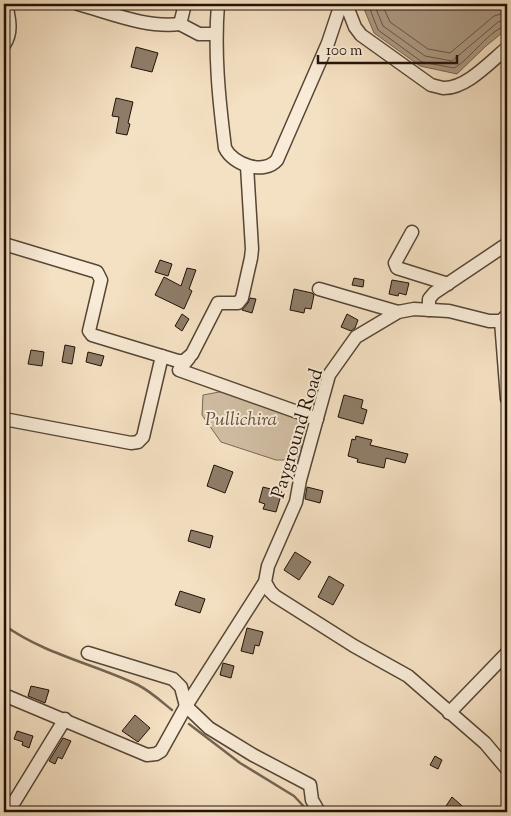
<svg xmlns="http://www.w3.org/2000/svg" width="511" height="816" font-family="'Sorts Mill Goudy',serif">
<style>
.green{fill:#d0bda2;stroke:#786855}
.water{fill:#ac9a83;stroke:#746452}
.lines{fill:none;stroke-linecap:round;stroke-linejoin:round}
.shore{stroke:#665646;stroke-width:1}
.stream{stroke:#746452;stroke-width:2.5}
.building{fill:#8f7d69;stroke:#211208}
.minor-casing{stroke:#564636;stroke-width:15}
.minor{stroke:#f8ebd7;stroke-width:12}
.labels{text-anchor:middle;stroke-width:4;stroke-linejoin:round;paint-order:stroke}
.park-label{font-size:19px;font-style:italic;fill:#5e4e3e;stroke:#f8ebd7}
.street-label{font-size:19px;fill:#211208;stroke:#f8ebd7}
</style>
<rect width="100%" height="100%" fill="#f4e0c2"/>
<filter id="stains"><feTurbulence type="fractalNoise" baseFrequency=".004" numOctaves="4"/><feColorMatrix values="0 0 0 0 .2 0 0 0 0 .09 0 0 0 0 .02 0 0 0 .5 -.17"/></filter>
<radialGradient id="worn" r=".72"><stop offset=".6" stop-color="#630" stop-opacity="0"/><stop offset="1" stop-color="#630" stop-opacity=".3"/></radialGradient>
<!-- green -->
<path class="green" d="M246 387 308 419 299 460H276L221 442 202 415 203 395Z"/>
<!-- water -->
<path class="water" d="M362 4H507V29L486 46 457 74 420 66 374 33Z"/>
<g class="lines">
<!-- shore -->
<g class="shore">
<path d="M368 4 378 30 422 62 454 68C470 60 490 28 507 26"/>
<path d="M374 4 383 26 425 56 452 61 498 22 507 19"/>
<path d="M382 4 390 22 428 49 450 53 494 16 507 12"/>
</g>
<!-- stream -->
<g class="stream">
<path d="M4 625C44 654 94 664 138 685 150 691 162 702 172 710"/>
<path d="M189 724 240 763 294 796 309 812"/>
</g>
</g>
<!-- building -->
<g class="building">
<path d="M136 47 158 53 152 72 131 67Z"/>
<path d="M116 98 133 102 128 123 130 124 127 135 116 133 119 117 112 116Z"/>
<path d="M160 260 172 264 168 276 155 272Z"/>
<path d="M187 268 196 270 189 289 192 291 184 309 155 295 164 277 181 286Z"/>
<path d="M354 278 364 280 363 287 352 285Z"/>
<path d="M392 280 409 283 406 295 399 293 398 296 389 294Z"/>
<path d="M294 289 312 293 314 295 311 309 305 308 304 313 290 310Z"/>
<path d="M250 298 256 299 252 313 242 310 248 303Z"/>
<path d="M182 314 189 319 182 331 175 326Z"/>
<path d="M347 314 358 320 355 328 351 331 341 327Z"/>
<path d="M65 345 75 347 72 364 62 362Z"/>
<path d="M31 350 44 352 42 366 28 364Z"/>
<path d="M88 352 104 356 101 366 86 362Z"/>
<path d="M344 395 363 400 361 408 367 410 363 424 338 417Z"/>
<path d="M356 436 372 440 370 445 408 454 405 463 386 458 384 468 357 462 358 459 348 456 352 439 355 440Z"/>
<path d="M214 465 233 472 225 493 207 486Z"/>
<path d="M263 487 282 492 276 512 263 509 265 504 259 502Z"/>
<path d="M307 487 323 491 320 503 305 499Z"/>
<path d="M191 530 213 536 210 548 188 541Z"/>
<path d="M295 552 311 562 299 580 284 570Z"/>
<path d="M329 576 344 585 333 605 318 597Z"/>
<path d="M180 591 205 599 200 613 175 605Z"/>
<path d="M247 628 263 632 259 646 255 645 253 654 241 651Z"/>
<path d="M223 663 234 666 231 678 220 675Z"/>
<path d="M31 686 49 690 45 703 28 696Z"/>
<path d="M135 715 150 728 138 742 122 731Z"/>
<path d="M17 731 33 736 29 748 22 745 23 742 14 739Z"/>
<path d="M63 738 71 741 62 759 58 757 55 764 49 761Z"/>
<path d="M435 756 442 760 438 769 430 765Z"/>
<path d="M452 797 469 812H442Z"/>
</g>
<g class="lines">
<defs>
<g id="minor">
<path d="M78 4C111 13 145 28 180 24"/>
<path d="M185 4 180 24 199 34H216"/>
<path d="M218 4C214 53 219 100 225 148 233 165 264 175 277 160L328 43 341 4"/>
<path d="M346 4 355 27 361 35 431 85C435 86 439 87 443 88 466 89 491 61 507 48"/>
<path d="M4 45C13 32 9 18 6 4"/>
<path d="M412 232 395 263 397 268 448 284"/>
<path d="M4 244 97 272 101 280 89 331 92 335 178 361H184L192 354 218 303H238L242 298 251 258 252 249 247 166"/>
<path d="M319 289 398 312"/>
<path d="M429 310V299L434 293 507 244"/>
<path d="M507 315 501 321H489L449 311 414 309 398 312 356 337 329 375 300 480 296 502 268 566 265 582 270 591 275 596 354 646 408 676 485 743 507 769"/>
<path d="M501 321 507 399"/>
<path d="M189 358 179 370 317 419"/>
<path d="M4 419 131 443 138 442 143 437 162 356"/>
<path d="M88 653 173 679 181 687 186 706 209 728 253 755 310 785 312 800 319 812"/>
<path d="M4 695 147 755 156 754 161 751 186 706 265 582"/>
<path d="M449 713 507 653"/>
<path d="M8 812 65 719"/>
</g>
</defs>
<!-- minor casing -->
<use href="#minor" class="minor-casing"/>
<!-- minor -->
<use href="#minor" class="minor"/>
</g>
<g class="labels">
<!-- park labels -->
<g class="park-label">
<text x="241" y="425">Pullichira</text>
</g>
<!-- street labels -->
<g class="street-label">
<text transform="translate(296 433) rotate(-73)" y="7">Payground Road</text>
</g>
</g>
<!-- margin -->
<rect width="511" height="816" fill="none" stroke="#f4e0c2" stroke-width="20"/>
<rect x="5" y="5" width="501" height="806" fill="none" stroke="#211208" stroke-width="2.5"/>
<rect x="10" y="10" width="491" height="796" fill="none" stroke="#211208"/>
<!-- scale -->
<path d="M318 55v8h139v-8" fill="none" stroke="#211208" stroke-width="2.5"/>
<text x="326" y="55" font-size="15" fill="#211208" stroke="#f8ebd7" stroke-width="4" paint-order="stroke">100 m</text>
<rect width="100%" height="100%" filter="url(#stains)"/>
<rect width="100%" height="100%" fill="url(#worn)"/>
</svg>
